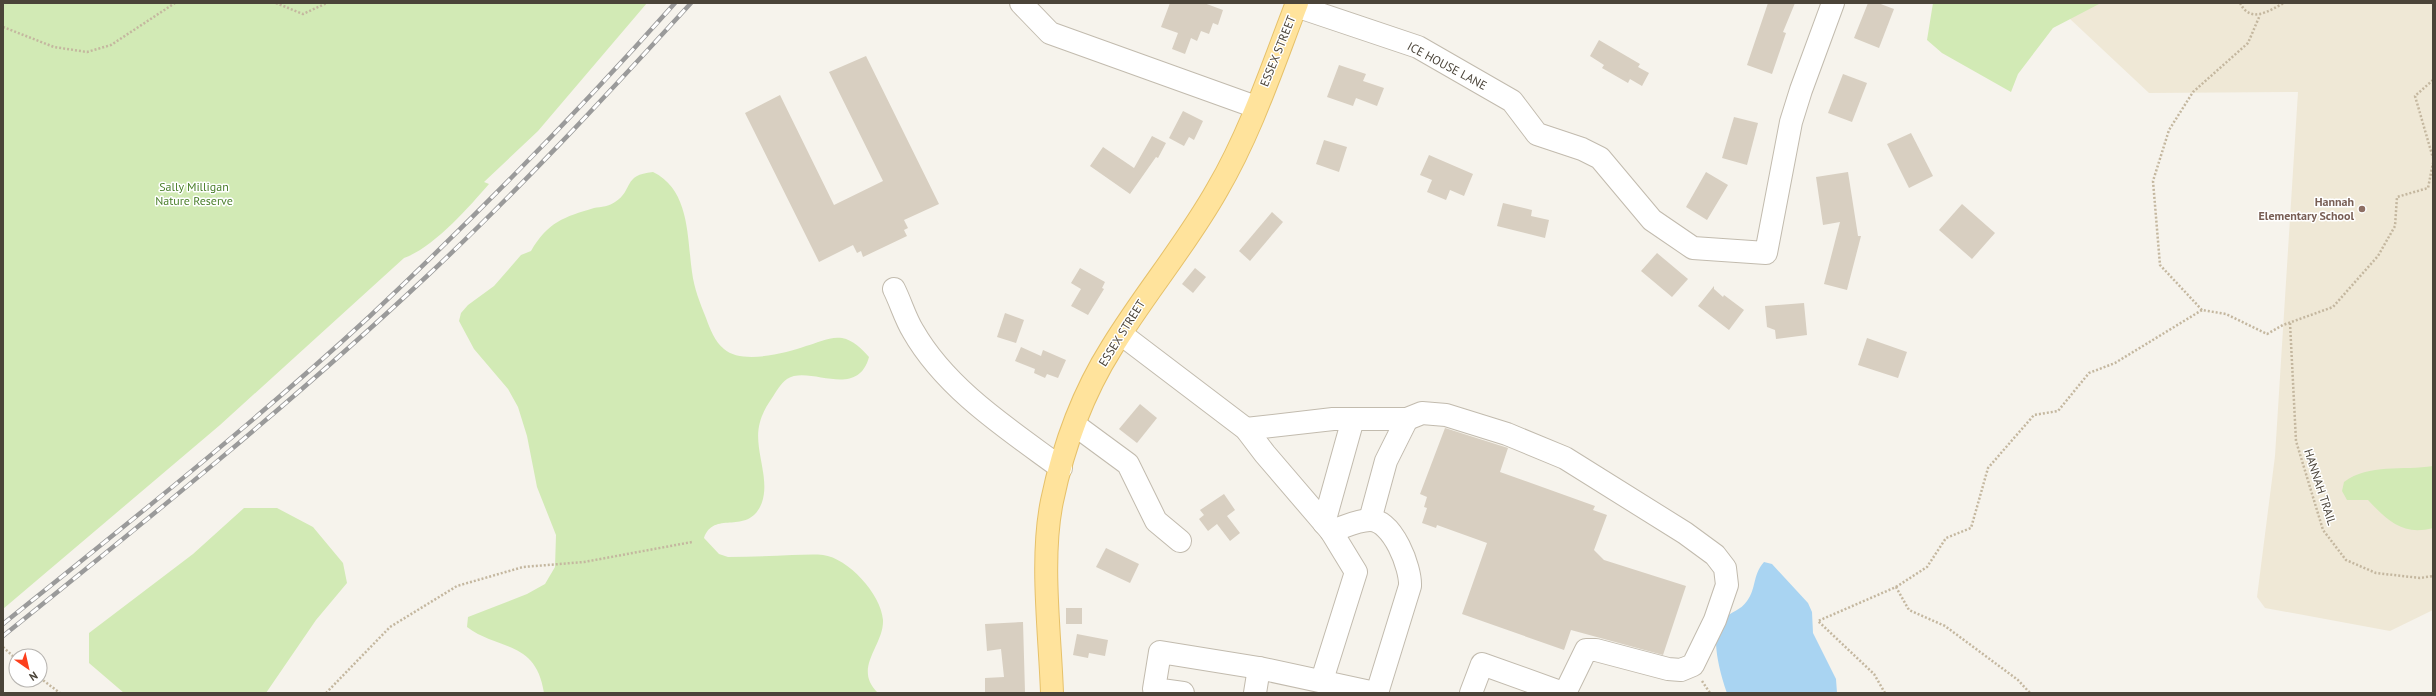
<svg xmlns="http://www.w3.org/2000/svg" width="2436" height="696" font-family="'PT Sans',sans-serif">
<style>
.education{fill:#efe8d6}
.green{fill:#d2eab5}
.water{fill:#a9d4f2}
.building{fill:#d8cfc1}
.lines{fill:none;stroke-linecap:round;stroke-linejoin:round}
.minor-casing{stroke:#c2bbae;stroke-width:24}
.major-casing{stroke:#e6c16a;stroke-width:24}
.path{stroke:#c4b79f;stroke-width:2.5;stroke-dasharray:2 2;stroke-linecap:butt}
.minor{stroke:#fff;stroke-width:22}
.major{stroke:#ffe39c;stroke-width:22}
.rail-casing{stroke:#9a9a9a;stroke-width:4.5}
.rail{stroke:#fff;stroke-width:3;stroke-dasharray:9;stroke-linecap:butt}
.education-dot{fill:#8d6e63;stroke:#fff;stroke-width:1.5}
.labels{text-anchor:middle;stroke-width:3;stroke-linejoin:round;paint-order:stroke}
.street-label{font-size:12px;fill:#4b4439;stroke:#fff}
.park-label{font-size:12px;fill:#4a7f2a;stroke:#fff}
.education-label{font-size:12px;font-weight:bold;fill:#785e54;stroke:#fff;text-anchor:end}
</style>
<rect width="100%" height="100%" fill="#f6f3ec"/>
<!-- education -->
<path class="education" d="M2053 3H2433V610L2390 631 2265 608 2257 597 2275 456 2298 92 2149 93Z"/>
<!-- green -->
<g class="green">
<path d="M3 3H647L538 131 484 182 489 184C469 207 433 248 404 258L220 425 3 609Z"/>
<path d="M1933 3H2101L2053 28 2018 74 2011 92 1942 53 1927 40Z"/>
<path d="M653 172C690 190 687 237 692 272 694 288 700 303 706 318 710 329 715 342 724 349 742 365 786 353 806 346 817 343 830 336 842 338 853 340 862 349 869 357 857 401 809 364 787 379 780 384 776 392 772 398 767 405 762 414 760 422 752 449 773 481 760 507 745 535 714 510 704 538L719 554 728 557C750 557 771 556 792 555 802 555 813 554 823 555 848 558 881 594 883 620 884 646 852 668 878 693H544C536 640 499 651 467 627L468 617 527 594 545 584 555 567 556 535 537 487 527 436 518 407 508 389 474 349 459 321 461 313 468 305 494 286 521 255 531 251C548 222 564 217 594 208 601 207 610 206 615 202 634 190 622 175 653 172Z"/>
<path d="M2433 466V528C2403 536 2388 521 2368 500H2347L2342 491 2344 482C2369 463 2403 471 2433 466Z"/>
<path d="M244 508H277L313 527 343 563 347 583 316 620 266 693H124L89 663V633L193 554Z"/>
</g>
<!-- water -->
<path class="water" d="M1764 562 1772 564 1808 603 1812 612 1813 633 1836 679 1837 693H1727C1721 676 1708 633 1723 619 1731 612 1741 610 1747 601 1757 587 1752 576 1764 562Z"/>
<!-- building -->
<g class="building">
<path d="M1170 3H1204L1223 10 1218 25 1213 23 1209 34 1201 31 1197 41 1191 38 1185 54 1172 49 1178 33 1161 27Z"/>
<path d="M1768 3H1795L1783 32 1786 33 1772 74 1747 65Z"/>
<path d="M1868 3H1878L1894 9 1879 48 1854 38Z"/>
<path d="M1599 40 1640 64 1638 67 1649 73 1642 86 1630 79 1628 83 1602 68 1604 65 1590 56Z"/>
<path d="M866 56 939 204 904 220 908 228 904 230 907 236 863 257 861 251 857 253 853 245 819 262 745 113 780 95 834 205 883 181 829 72Z"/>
<path d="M1339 65 1366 74 1363 81 1384 88 1377 106 1356 98 1353 106 1327 97Z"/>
<path d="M1843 74 1867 83 1852 122 1828 113Z"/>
<path d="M1183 111 1203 121 1194 140 1189 137 1184 146 1169 138Z"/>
<path d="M1734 117 1758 123 1747 165 1722 158Z"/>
<path d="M1911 133 1933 176 1909 188 1887 144Z"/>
<path d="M1152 136 1166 143 1158 158 1156 157 1130 194 1090 166 1103 147 1134 168Z"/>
<path d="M1324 140 1347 147 1339 172 1316 164Z"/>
<path d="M1429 155 1473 174 1464 196 1450 190 1446 200 1427 192 1432 180 1420 175Z"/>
<path d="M1706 172 1728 185 1707 220 1686 207Z"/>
<path d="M1848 172 1858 236H1861L1847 290 1824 284 1840 222 1823 225 1816 177Z"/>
<path d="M1503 203 1532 210 1531 216 1549 220 1545 238 1497 226Z"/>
<path d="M1962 204 1995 233 1972 259 1939 230Z"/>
<path d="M1272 212 1283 222 1250 261 1239 251Z"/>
<path d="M1657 253 1688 279 1672 297 1641 271Z"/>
<path d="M1080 268 1105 282 1102 288 1104 289 1088 315 1071 306 1081 289 1071 283Z"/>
<path d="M1195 268 1206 277 1193 293 1182 284Z"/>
<path d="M1714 286V289L1723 297 1724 295 1744 310 1729 330 1698 306Z"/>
<path d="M1804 303 1807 335 1776 339 1775 330 1767 327 1765 306Z"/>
<path d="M1005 313 1024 320 1016 343 997 337Z"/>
<path d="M1867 338 1907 352 1898 378 1858 365Z"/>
<path d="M1021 347 1041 356 1043 350 1066 360 1058 378 1047 374 1045 378 1034 373 1035 369 1015 361Z"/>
<path d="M1140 404 1157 418 1137 443 1119 429Z"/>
<path d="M1445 428 1508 448 1500 472 1595 506 1593 510 1607 515 1594 550 1604 560 1686 586 1663 655 1571 630 1564 650 1462 614 1487 543 1437 525 1436 528 1422 523 1427 508 1424 507 1427 497 1420 494Z"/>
<path d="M1224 494 1235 510 1227 516 1240 533 1230 541 1217 524 1208 531 1199 519 1204 515 1200 510Z"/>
<path d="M1106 548 1139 564 1130 583 1096 567Z"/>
<rect x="1066" y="608" width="16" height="16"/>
<path d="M1023 622 1025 692 985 693V678L1004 677 1001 649 987 651 985 624Z"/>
<path d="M1077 634 1108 640 1105 656 1089 653 1088 658 1073 655Z"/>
</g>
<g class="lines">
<defs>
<g id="minor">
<path d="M1021 3 1050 33 1256 107"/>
<path d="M1296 6 1418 47 1512 101 1537 134 1582 149 1600 158 1652 220 1693 248 1766 253 1791 122 1801 90 1833 3"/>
<path d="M894 289C901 303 905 318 913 331 946 389 1008 429 1061 468"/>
<path d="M1121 334 1246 429 1265 454 1331 531 1356 572 1322 680"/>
<path d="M1075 425 1128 464 1156 521 1180 541"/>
<path d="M1246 429 1333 419H1407L1422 413 1446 415 1507 434 1565 458 1685 533 1715 555 1725 568 1727 585 1715 620 1693 665 1681 670 1668 669 1596 650H1586L1565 693"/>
<path d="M1370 520 1386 461 1407 419"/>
<path d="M1324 523 1353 419"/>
<path d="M1331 531C1342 528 1357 520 1370 520 1393 520 1411 568 1410 586L1377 693"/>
<path d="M1183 693 1154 689 1160 652 1259 668 1375 693"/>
<path d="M1255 693 1259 668"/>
<path d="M1471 693 1482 664 1563 693"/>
</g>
<path id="major" d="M1052 693C1050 634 1040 559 1052 501 1063 448 1083 393 1112 347 1145 293 1186 245 1217 190 1251 132 1273 65 1297 3"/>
</defs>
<!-- minor casing -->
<use href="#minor" class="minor-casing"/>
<!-- major casing -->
<use href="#major" class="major-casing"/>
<!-- path -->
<g class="path">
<path d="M276 3 303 14 327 3"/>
<path d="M2240 3C2251 24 2268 11 2284 3"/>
<path d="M3 27 54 47 87 52 111 45 175 3"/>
<path d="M2433 80 2415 96 2433 158"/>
<path d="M2202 310 2160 265 2153 181 2169 130 2193 92 2248 43 2260 15"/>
<path d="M2290 323 2296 441 2323 530 2346 560 2376 573 2420 578 2433 576"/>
<path d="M1896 587 1927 567 1946 538 1971 528 1988 468 2034 415 2058 411 2089 373 2115 363 2202 310 2226 314 2267 334 2283 325 2333 307 2378 256 2395 226 2397 197 2428 188 2433 163"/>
<path d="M3 647 16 659"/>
<path d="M40 678 60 693"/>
<path d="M1702 681 1710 693"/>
<path d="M326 693 390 627 457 586 523 567 584 562 692 542"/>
<path d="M1885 693 1874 674 1818 621 1896 587 1909 610 1945 626 2018 680 2030 693"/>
</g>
<!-- minor -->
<use href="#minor" class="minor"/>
<!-- major -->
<use href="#major" class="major"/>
<defs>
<g id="rail">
<path d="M3 624C127 524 253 424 370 316 476 216 578 112 675 3"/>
<path d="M3 636C147 520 291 404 426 277 519 190 605 97 691 3"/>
</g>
</defs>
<!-- rail casing -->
<use href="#rail" class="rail-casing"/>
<!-- rail -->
<use href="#rail" class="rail"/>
</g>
<!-- markers -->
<circle class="education-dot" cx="2362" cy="209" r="4"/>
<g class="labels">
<!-- street labels -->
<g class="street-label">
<text transform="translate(1278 51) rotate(-68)" y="4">ESSEX STREET</text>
<text transform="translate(1447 66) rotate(28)" y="4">ICE HOUSE LANE</text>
<text transform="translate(1122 333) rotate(-58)" y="4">ESSEX STREET</text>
<text transform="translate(2320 487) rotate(72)" y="4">HANNAH TRAIL</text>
</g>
<!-- park labels -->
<g class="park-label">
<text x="194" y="191">Sally Milligan<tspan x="194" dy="14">Nature Reserve</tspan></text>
</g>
<!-- education labels -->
<g class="education-label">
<text x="2354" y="206">Hannah<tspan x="2354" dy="14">Elementary School</tspan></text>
</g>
</g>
<!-- border -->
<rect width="2436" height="696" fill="none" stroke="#4b4439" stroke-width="8"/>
<!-- north arrow -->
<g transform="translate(28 668) rotate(146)"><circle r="19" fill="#ffffff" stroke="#b7b4b0"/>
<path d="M0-3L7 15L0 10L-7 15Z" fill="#fc3f1d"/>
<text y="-6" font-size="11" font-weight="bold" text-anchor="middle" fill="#4b4439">N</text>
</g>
</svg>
